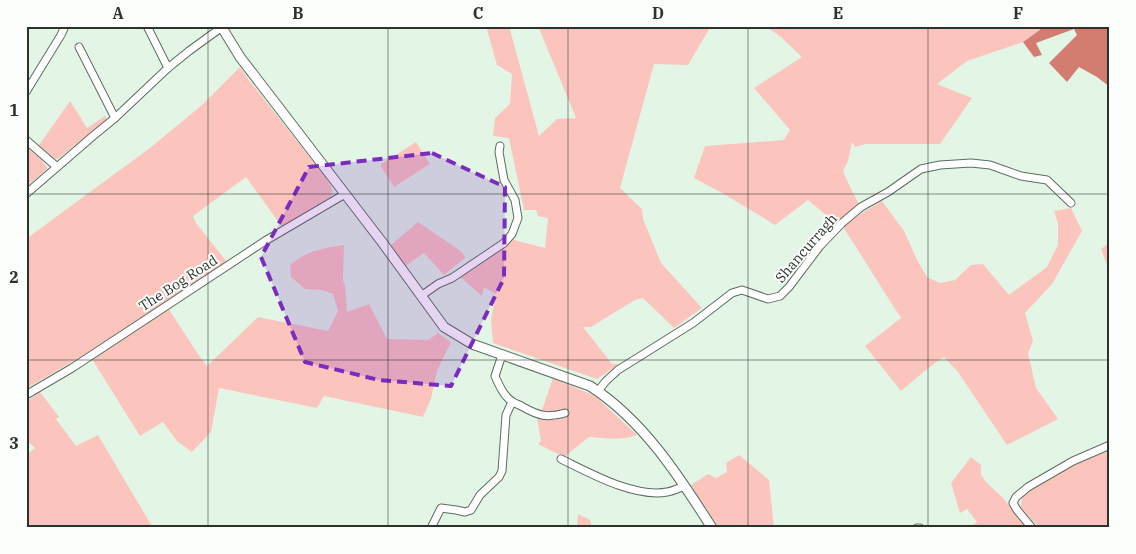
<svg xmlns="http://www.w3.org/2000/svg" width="1136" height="554" font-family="'IBM Plex Serif',serif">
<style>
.green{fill:#fbc5bd}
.water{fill:#d37d70}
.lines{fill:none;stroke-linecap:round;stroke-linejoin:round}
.minor-casing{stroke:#5c6d5f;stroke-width:9}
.tertiary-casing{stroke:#5c6d5f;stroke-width:11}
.minor{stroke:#fff;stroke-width:7}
.tertiary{stroke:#fff;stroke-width:9}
.marked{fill:#7b2cbf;fill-opacity:0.2;stroke:#7b2cbf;stroke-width:4;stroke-dasharray:10 6;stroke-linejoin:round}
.grid{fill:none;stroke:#2c332d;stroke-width:1;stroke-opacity:0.55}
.labels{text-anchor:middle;stroke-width:4;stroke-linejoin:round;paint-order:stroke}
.street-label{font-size:14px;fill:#2c332d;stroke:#fbfefb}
.neatline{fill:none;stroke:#2c332d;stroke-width:2}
.grid-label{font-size:16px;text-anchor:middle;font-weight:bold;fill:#2c332d}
</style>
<rect width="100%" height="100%" fill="#e3f6e6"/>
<!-- green -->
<g class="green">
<path d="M486 26H509L539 136 557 119 576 118 538 26H711L688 65 654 64 620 188 642 209 643 219 661 263 702 308 674 328 643 298 635 300 591 327H583L612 364H619L597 379 493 343 491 319 496 294 484 287 482 296 459 276 510 239 545 248 548 218 538 216 536 210H524L509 138 493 136 495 118 510 104 512 74 497 65Z"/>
<path d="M765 26H1039L1041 30 1023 42 967 61 937 84 972 98 940 144H866L855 147 852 142 848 161 843 171 851 189 860 206 838 225 808 200 775 225 724 194 694 178 705 146 784 140 790 130 754 88 802 57 781 37Z"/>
<path d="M240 67 248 79 326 178C330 185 334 189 331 197L282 227 246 177 193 216 196 223 227 262 82 356 27 388 26 386V239L150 148 202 105Z"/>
<path d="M70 101 87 128 105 116 107 119 59 158 55 159 39 145Z"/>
<path d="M416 142 430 164 394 187 380 165Z"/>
<path d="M26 147 39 157 47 167V169L26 187 28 175 26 168Z"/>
<path d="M882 201 904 231 917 260 927 277 940 283 955 280 971 265 983 264 1009 295 1047 267 1058 245V223L1054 211 1071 208 1082 231 1052 284 1025 313 1033 341 1028 353 1036 388 1058 419 1007 445 958 372 944 357 927 369 901 391 865 346 901 318C881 288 863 257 843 227L862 213Z"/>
<path d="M418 222 462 252 465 258 444 275 424 253 404 267 391 245Z"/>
<path d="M1110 242V273L1101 249Z"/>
<path d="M344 245 343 280 345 286 347 312 369 304 387 339 428 340 438 333 451 342 437 371 431 399 423 417 324 396 317 408 219 388 211 432 192 452 177 441 163 422 140 436 92 359 168 308 198 354 207 366 258 317 328 331 338 311 333 294 322 290 305 289 291 277 290 265C310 249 320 249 344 245Z"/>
<path d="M553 378 595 396 637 435C622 441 605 438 589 437L564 457 538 444 541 441 537 418 554 420 569 415 570 410 562 409 541 413Z"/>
<path d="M40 392 59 417 56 419 76 446 98 435 153 528H26V455L35 448 26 440V402Z"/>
<path d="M1110 447V528H1040L1020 508 1023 495 1041 482Z"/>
<path d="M739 455 769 480 774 528H717L691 485 708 474 716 478 727 472 726 463Z"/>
<path d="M971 457 981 465V475L986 482 1003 498 1028 528H971V526L977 522 967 509 960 513 951 483Z"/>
<path d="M578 514 590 520 592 528H577Z"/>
</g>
<!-- water -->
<path class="water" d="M1039 26H1110V87L1097 77 1079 67 1067 82 1049 63 1077 35 1074 29 1036 43 1042 55 1034 57 1023 42 1040 30Z"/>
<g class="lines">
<defs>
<g id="minor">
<path d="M147 26 168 68"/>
<path d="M79 47 115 118"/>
<path d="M26 92 61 35 65 26"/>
<path d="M26 140 57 167"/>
<path d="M27 193 93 136 115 118 168 68 189 51 222 27"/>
<path d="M421 296 438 284 452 278 504 243 512 234 518 218 515 200 504 180 499 152 500 146"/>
<path d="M502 355 495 376C499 385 504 397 513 402 516 404 520 405 523 407 539 416 547 418 565 413"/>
<path d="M598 391 606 381 618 370 693 323 732 293 742 290 768 299 780 296 789 287 820 246 842 223 861 207 888 192 921 169 940 165 971 163 990 165 1021 176 1047 180 1071 203"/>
<path d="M26 395 72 368 265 241 345 194"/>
<path d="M561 459C590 473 634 498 667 492 673 491 679 488 685 486"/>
<path d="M431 528 441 508 456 510 465 512 471 510 480 495 499 477 502 471 506 415 512 402"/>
<path d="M917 528H920"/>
<path d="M1032 528 1017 510 1013 503 1016 497 1028 487 1073 461 1110 445"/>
</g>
<path id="tertiary" d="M221 26 240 57 382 242 444 327 472 344 590 386C643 420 679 476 712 528"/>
</defs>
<!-- minor casing -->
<use href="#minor" class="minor-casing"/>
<!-- tertiary casing -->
<use href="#tertiary" class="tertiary-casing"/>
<!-- minor -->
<use href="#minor" class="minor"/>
<!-- tertiary -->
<use href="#tertiary" class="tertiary"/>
</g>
<!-- marked area -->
<path class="marked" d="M432 153 505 187 504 278 451 386 379 380 305 362 261 257 309 167Z"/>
<!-- grid -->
<path class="grid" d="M208 26V528M388 26V528M568 26V528M748 26V528M928 26V528M26 194H1110M26 360H1110"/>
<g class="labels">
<!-- street labels -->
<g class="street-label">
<text transform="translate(806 248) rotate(-49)" y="5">Shancurragh</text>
<text transform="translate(178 283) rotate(-33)" y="5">The Bog Road</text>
</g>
</g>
<!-- border -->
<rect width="1136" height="554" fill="none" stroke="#fbfefb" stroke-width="55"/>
<rect x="28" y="28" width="1080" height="498" class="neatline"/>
<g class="grid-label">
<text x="118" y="19">A</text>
<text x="298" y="19">B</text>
<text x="478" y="19">C</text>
<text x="658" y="19">D</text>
<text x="838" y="19">E</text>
<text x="1018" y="19">F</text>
<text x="14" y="116">1</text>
<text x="14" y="283">2</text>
<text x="14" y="449">3</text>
</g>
</svg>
